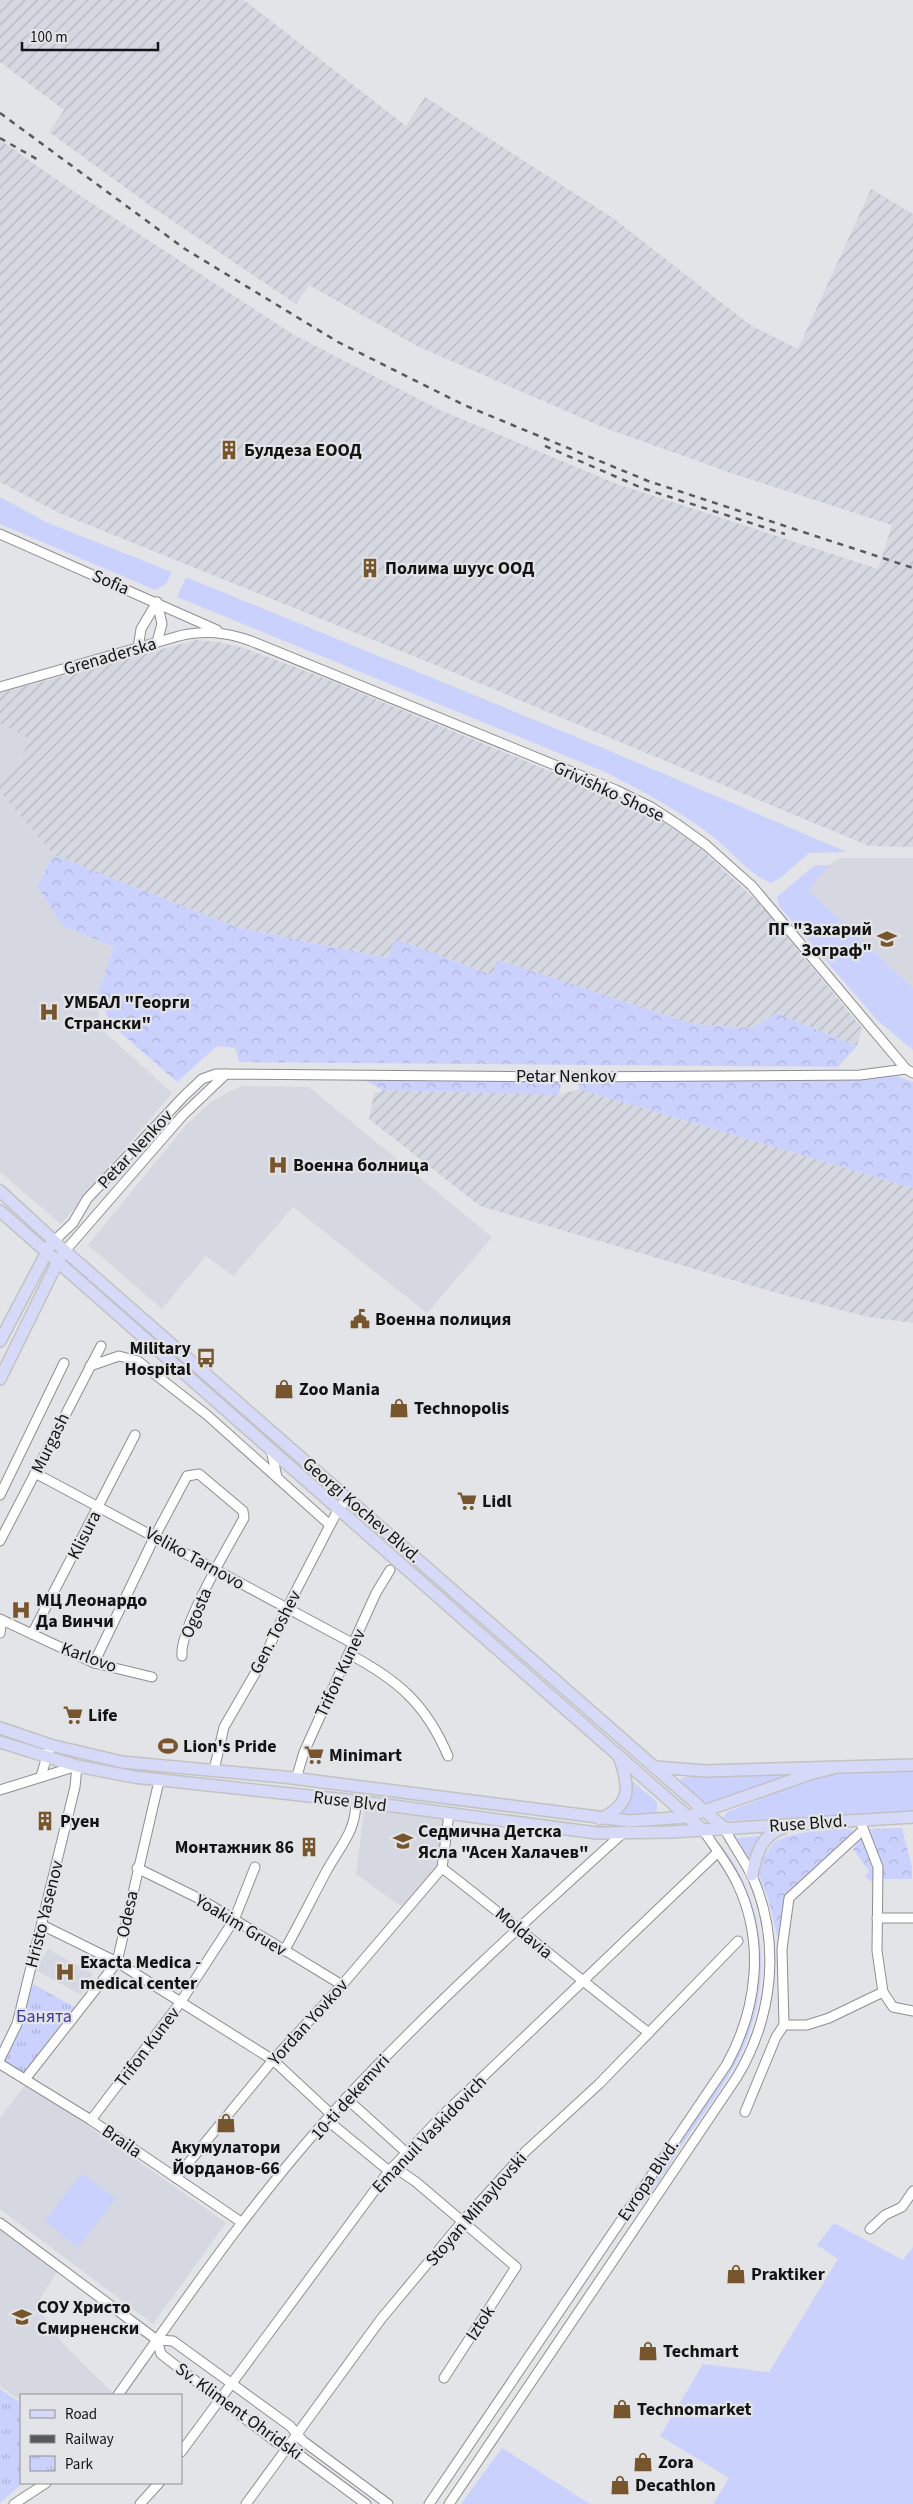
<svg xmlns="http://www.w3.org/2000/svg" width="913" height="2504" font-family="'Source Sans 3',sans-serif">
<style>
.built{fill:#d5d7e1}
.industrial{fill:url(#industrial-furrows)}
.green{fill:#cbd1fd}
.forest{fill:url(#forest-crowns)}
.park{fill:url(#park-tufts)}
.lines{fill:none;stroke-linecap:round;stroke-linejoin:round}
.minor-casing{stroke:#8d8e91;stroke-width:11}
.major-casing{stroke:#c2c2c2;stroke-width:14}
.minor{stroke:#fff;stroke-width:9}
.major{stroke:#d6daf8;stroke-width:11}
.rail{stroke:#58595a;stroke-width:2.5;stroke-dasharray:6 6;stroke-linecap:butt}
.labels{text-anchor:middle;stroke-width:4.5;stroke-linejoin:round;paint-order:stroke}
.poi-label{font-size:18px;font-weight:bold;fill:#131314;stroke:#e3e4e7;text-anchor:start}
.street-label{font-size:18px;fill:#131314;stroke:#e3e4e7}
.park-label{font-size:18px;fill:#3f3c9d;stroke:#e3e4e7}
</style>
<defs>
<pattern id="industrial-furrows" width="10" height="10" patternUnits="userSpaceOnUse" patternTransform="scale(1.25)"><rect width="10" height="10" fill="#d5d7e1"/><path d="M-1 1l2-2M0 10L10 0M9 11l2-2" fill="none" stroke="#b6b8c0"/></pattern>
<pattern id="forest-crowns" width="20" height="18" patternUnits="userSpaceOnUse" patternTransform="scale(1.25)"><rect width="20" height="18" fill="#cbd1fd"/><path d="M2 6a3 3 0 1 1 6 0M12 15a3 3 0 1 1 6 0" fill="none" stroke="#adb3d8"/></pattern>
<pattern id="park-tufts" width="24" height="20" patternUnits="userSpaceOnUse" patternTransform="scale(1.25)"><rect width="24" height="20" fill="#cbd1fd"/><path d="M3 7l-1-3M5 7V3M7 7l1-3M15 17l-1-3M17 17v-4M19 17l1-3" fill="none" stroke="#adb3d8"/></pattern>
</defs>
<rect width="100%" height="100%" fill="#e3e4e7"/>
<!-- built -->
<g class="built">
<path d="M0 723 33 740 0 786Z"/>
<path d="M0 792 54 855 37 886 63 926 114 947 97 996 100 1028 172 1093 61 1224 0 1172Z"/>
<path d="M841 858H913V988L808 890 829 865Z"/>
<path d="M241 1086 309 1087 492 1237 427 1313 293 1207 233 1276 206 1256 162 1309 88 1245 187 1124 212 1101Z"/>
<path d="M365 1802 449 1814 442 1868 405 1909 356 1874Z"/>
<path d="M48 1949 93 1974 81 1995 36 1970Z"/>
<path d="M27 2083 226 2223 153 2324 0 2209V2118Z"/>
<path d="M0 2219 60 2267 36 2305 63 2344 115 2395H21V2401L0 2386Z"/>
</g>
<!-- industrial -->
<g class="industrial">
<path d="M0 0H244L406 126 425 97 613 218 750 325 798 349 871 189 913 214V847L869 846 438 666 59 513 0 482V140L73 191 294 335 440 410 617 484 878 569 892 525 737 475 605 428 417 346 309 285 296 304 152 207 49 132 64 110 0 62Z"/>
<path d="M196 640 218 642 244 648 329 680 649 812 699 847 759 903 862 1028 857 1046 776 1013 752 1028 693 1024 498 960 492 975 396 939 387 958 236 927 54 855 0 792V786L32 740 0 723V693Z"/>
<path d="M579 1089 913 1188V1323L868 1317 773 1292 480 1206 369 1119 374 1094 383 1090 559 1095Z"/>
</g>
<!-- green -->
<g class="green">
<path d="M0 497 48 523 172 572 166 584 155 590 0 524Z"/>
<path d="M186 577 603 748 847 852 809 853 779 879 771 883C749 874 735 855 717 840 683 812 644 792 605 772L177 597Z"/>
<path d="M815 865H829L808 890 913 988V1050L878 1021 779 906 777 897Z"/>
<path d="M854 1771 913 1772V1811L727 1821 723 1818 727 1812 815 1778Z"/>
<path d="M783 1774 784 1776 782 1779 709 1803 700 1801 679 1782 682 1778 687 1777Z"/>
<path d="M631 1780 657 1802V1811L652 1814H619Z"/>
<path d="M759 1836 761 1838 754 1846 749 1861 737 1838Z"/>
<path d="M721 1845C770 1907 773 1993 736 2063 722 2088 705 2112 688 2136 678 2151 653 2194 641 2204L670 2154 710 2095 750 2011 751 1908 733 1866 719 1846Z"/>
<path d="M82 2173 116 2198 78 2248 45 2221Z"/>
<path d="M834 2223 903 2260 913 2247V2504H713L729 2478 660 2436 703 2364 769 2372 838 2259 817 2245Z"/>
<path d="M502 2448 590 2504H461Z"/>
</g>
<!-- forest -->
<g class="forest">
<path d="M54 855 236 927 387 958 396 939 492 975 498 960 693 1024 752 1028 776 1013 857 1046 838 1067 239 1062 235 1048 217 1046 177 1082 113 1026 97 996 114 947 63 926 37 886Z"/>
<path d="M578 1074H891L913 1082V1188L579 1089Z"/>
<path d="M367 1075 562 1079 559 1095 383 1090 366 1081Z"/>
<path d="M902 1828 912 1867V1879H882L872 1882 865 1877 869 1871 853 1849 868 1829Z"/>
<path d="M845 1829 852 1830 854 1834 788 1893 780 1947 768 1898 759 1875 762 1860 773 1843 787 1836 807 1832Z"/>
</g>
<!-- park -->
<g class="park">
<path d="M33 1984 76 2008 26 2075 3 2062 21 2023Z"/>
<path d="M0 2389 21 2403 23 2483 0 2503Z"/>
</g>
<g class="lines">
<defs>
<g id="minor">
<path d="M0 534 217 630"/>
<path d="M157 642 162 624 157 602"/>
<path d="M138 648 141 629 157 602"/>
<path d="M0 687 179 636C205 630 226 632 251 641L616 790 651 807 677 824 706 845 752 886 906 1069 913 1073"/>
<path d="M54 1241 73 1223 87 1199 184 1096 202 1079 216 1074 566 1077 860 1075 906 1069"/>
<path d="M65 1251 183 1115 226 1074"/>
<path d="M90 1366 119 1356 138 1361 207 1415 330 1525"/>
<path d="M271 1450 277 1477"/>
<path d="M35 1473 354 1644"/>
<path d="M0 1495 64 1363"/>
<path d="M0 1541 101 1346"/>
<path d="M0 1619 94 1663 152 1677"/>
<path d="M0 1633 2 1620"/>
<path d="M32 1634 135 1435"/>
<path d="M349 1654C398 1680 426 1704 448 1756"/>
<path d="M94 1663 155 1536 187 1476 199 1474 243 1511 244 1518C229 1545 179 1629 182 1656"/>
<path d="M214 1770 224 1727 264 1658 287 1608 338 1510 347 1498"/>
<path d="M41 1776 49 1750"/>
<path d="M296 1779 304 1752 376 1593 390 1570"/>
<path d="M0 1790 77 1766 75 1787 17 2024 0 2059"/>
<path d="M449 1814 442 1868C512 1922 579 1979 649 2033"/>
<path d="M862 1826 878 1867 877 1951 883 1992 893 2007 913 2011"/>
<path d="M137 1868 202 1900 342 1985"/>
<path d="M877 1918H913"/>
<path d="M42 1925 117 1962 273 2060 332 2115"/>
<path d="M284 1951C299 1925 312 1898 326 1872 340 1846 356 1832 356 1801"/>
<path d="M784 2025 782 1949 789 1898 863 1830"/>
<path d="M0 2064 91 2120 241 2222"/>
<path d="M26 2078 117 1962 159 1781"/>
<path d="M346 2098 408 2154"/>
<path d="M745 2112 776 2037 784 2025H807L829 2018 883 1992"/>
<path d="M91 2120 180 2003 234 1920 255 1867"/>
<path d="M327 2120 389 2171H400L416 2182 516 2267 444 2378"/>
<path d="M176 2178 273 2060 342 1985 442 1868"/>
<path d="M0 2223 157 2340 173 2341 290 2426 303 2441 388 2504"/>
<path d="M870 2229 885 2215 902 2207 913 2191"/>
<path d="M157 2340 161 2354 219 2399 276 2442 297 2453 366 2504"/>
<path d="M118 2395C190 2293 261 2189 347 2097 434 2004 528 1919 622 1834"/>
<path d="M181 2452 389 2171 446 2112 718 1852"/>
<path d="M14 2504 46 2483"/>
<path d="M140 2504 159 2483"/>
<path d="M246 2504 381 2319 462 2222 526 2151 599 2084 738 1941"/>
<path d="M429 2504 727 2064C757 2009 765 1943 738 1885 729 1865 715 1848 703 1830"/>
<path d="M449 2504 737 2077C773 2017 781 1943 753 1878 745 1861 733 1845 724 1828"/>
</g>
<g id="major">
<path d="M0 1191 65 1251 724 1828"/>
<path d="M0 1211 703 1830"/>
<path d="M0 1341 50 1246"/>
<path d="M0 1379 60 1257"/>
<path d="M0 1728 50 1745 122 1762 284 1777 629 1821 687 1817 810 1774 837 1767"/>
<path d="M0 1742 77 1766 134 1777 356 1801 597 1833 671 1832 913 1817"/>
<path d="M655 1767 705 1771 913 1765"/>
<path d="M600 1819C631 1805 630 1788 620 1759"/>
<path d="M752 1875C756 1855 761 1835 783 1828"/>
</g>
</defs>
<!-- minor casing -->
<use href="#minor" class="minor-casing"/>
<!-- major casing -->
<use href="#major" class="major-casing"/>
<!-- minor -->
<use href="#minor" class="minor"/>
<!-- major -->
<use href="#major" class="major"/>
<!-- rail -->
<g class="rail">
<path d="M0 113 185 249 338 342 464 405 648 481 913 568"/>
<path d="M0 138 40 161"/>
<path d="M545 446 642 488 785 534"/>
</g>
</g>
<!-- icons -->
<defs>
<symbol id="building-bare" viewBox="-9 -9 18 18"><path d="M-4-6H4V6H1V3H-1V6H-4ZM-2.5-4.3h1.7v1.8h-1.7ZM.8-4.3h1.7v1.8H.8ZM-2.5-1h1.7V.8h-1.7ZM.8-1h1.7V.8H.8Z" fill="#77552d" stroke="#e3e4e7" stroke-width="2.5" paint-order="stroke"/></symbol>
<symbol id="school-bare" viewBox="-9 -9 18 18"><path d="M0-5L7-2L0 1L-7-2ZM-4 1L0 2.5L4 1V4Q0 6-4 4Z" fill="#77552d" stroke="#e3e4e7" stroke-width="2.5" paint-order="stroke"/></symbol>
<symbol id="hospital-bare" viewBox="-9 -9 18 18"><path d="M-5-5h3v3.5h4V-5h3V5h-3V1.5h-4V5h-3Z" fill="#77552d" stroke="#e3e4e7" stroke-width="2.5" paint-order="stroke"/></symbol>
<symbol id="civic-bare" viewBox="-9 -9 18 18"><path d="M-.6-6.5H3V-4.5H.6V-3L4-1V1h2V6H-6V1h2V-1L-.6-3ZM-1.2 2.5V6h2.4V2.5Z" fill="#77552d" stroke="#e3e4e7" stroke-width="2.5" paint-order="stroke"/></symbol>
<symbol id="bus-bare" viewBox="-9 -9 18 18"><path d="M-5-6H5V4H4V6H2V4H-2V6H-4V4H-5ZM-3.5-4V0h7V-4ZM-3.5 1.2v1.5H-2V1.2ZM2 1.2v1.5H3.5V1.2Z" fill="#77552d" stroke="#e3e4e7" stroke-width="2.5" paint-order="stroke"/></symbol>
<symbol id="shop-bare" viewBox="-9 -9 18 18"><path d="M-5-2.5h2.3a2.7 3.5 0 0 1 5.4 0H5L5.5 6h-11ZM-1.5-2.5h3a1.5 2.3 0 0 0-3 0Z" fill="#77552d" stroke="#e3e4e7" stroke-width="2.5" paint-order="stroke"/></symbol>
<symbol id="supermarket-bare" viewBox="-9 -9 18 18"><path d="M-6-5.5h2.5l.6 2H6L4.5 2H-2.5L-4.4-4H-6ZM-1.5 3.2a1.3 1.3 0 1 0 .1 0ZM3 3.2a1.3 1.3 0 1 0 .1 0Z" fill="#77552d" stroke="#e3e4e7" stroke-width="2.5" paint-order="stroke"/></symbol>
<symbol id="stadium-bare" viewBox="-9 -9 18 18"><path d="M0-5a6.5 5 0 1 0 0 10a6.5 5 0 1 0 0-10ZM-3.5-1.8h7v3.6h-7Z" fill="#77552d" stroke="#e3e4e7" stroke-width="2.5" paint-order="stroke"/></symbol>
</defs>
<g fill-rule="evenodd">
<use href="#building-bare" x="215" y="436" width="28" height="28"/>
<use href="#building-bare" x="356" y="554" width="28" height="28"/>
<use href="#school-bare" x="873" y="925" width="28" height="28"/>
<use href="#hospital-bare" x="35" y="998" width="28" height="28"/>
<use href="#hospital-bare" x="264" y="1151" width="28" height="28"/>
<use href="#civic-bare" x="346" y="1305" width="28" height="28"/>
<use href="#bus-bare" x="192" y="1344" width="28" height="28"/>
<use href="#shop-bare" x="270" y="1375" width="28" height="28"/>
<use href="#shop-bare" x="385" y="1394" width="28" height="28"/>
<use href="#supermarket-bare" x="453" y="1487" width="28" height="28"/>
<use href="#hospital-bare" x="7" y="1596" width="28" height="28"/>
<use href="#supermarket-bare" x="59" y="1701" width="28" height="28"/>
<use href="#stadium-bare" x="154" y="1732" width="28" height="28"/>
<use href="#supermarket-bare" x="300" y="1741" width="28" height="28"/>
<use href="#building-bare" x="31" y="1807" width="28" height="28"/>
<use href="#school-bare" x="389" y="1827" width="28" height="28"/>
<use href="#building-bare" x="295" y="1833" width="28" height="28"/>
<use href="#hospital-bare" x="51" y="1958" width="28" height="28"/>
<use href="#shop-bare" x="212" y="2109" width="28" height="28"/>
<use href="#shop-bare" x="722" y="2260" width="28" height="28"/>
<use href="#school-bare" x="8" y="2303" width="28" height="28"/>
<use href="#shop-bare" x="634" y="2337" width="28" height="28"/>
<use href="#shop-bare" x="608" y="2395" width="28" height="28"/>
<use href="#shop-bare" x="629" y="2448" width="28" height="28"/>
<use href="#shop-bare" x="606" y="2471" width="28" height="28"/>
</g>
<g class="labels">
<!-- poi labels -->
<g class="poi-label">
<text x="244" y="456">Булдеза ЕООД</text>
<text x="385" y="574">Полима шуус ООД</text>
<text x="872" y="935" text-anchor="end">ПГ "Захарий<tspan x="872" dy="21">Зограф"</tspan></text>
<text x="64" y="1008">УМБАЛ "Георги<tspan x="64" dy="21">Странски"</tspan></text>
<text x="293" y="1171">Военна болница</text>
<text x="375" y="1325">Военна полиция</text>
<text x="191" y="1354" text-anchor="end">Military<tspan x="191" dy="21">Hospital</tspan></text>
<text x="299" y="1395">Zoo Mania</text>
<text x="414" y="1414">Technopolis</text>
<text x="482" y="1507">Lidl</text>
<text x="36" y="1606">МЦ Леонардо<tspan x="36" dy="21">Да Винчи</tspan></text>
<text x="88" y="1721">Life</text>
<text x="183" y="1752">Lion's Pride</text>
<text x="329" y="1761">Minimart</text>
<text x="60" y="1827">Руен</text>
<text x="418" y="1837">Седмична Детска<tspan x="418" dy="21">Ясла "Асен Халачев"</tspan></text>
<text x="294" y="1853" text-anchor="end">Монтажник 86</text>
<text x="80" y="1968">Exacta Medica -<tspan x="80" dy="21">medical center</tspan></text>
<text x="226" y="2153" text-anchor="middle">Aкумулатори<tspan x="226" dy="21">Йорданов-66</tspan></text>
<text x="751" y="2280">Praktiker</text>
<text x="37" y="2313">СОУ Христо<tspan x="37" dy="21">Смирненски</tspan></text>
<text x="663" y="2357">Techmart</text>
<text x="637" y="2415">Technomarket</text>
<text x="658" y="2468">Zora</text>
<text x="635" y="2491">Decathlon</text>
</g>
<!-- street labels -->
<g class="street-label">
<text transform="translate(111 582) rotate(23)" y="6">Sofia</text>
<text transform="translate(110 656) rotate(-16)" y="6">Grenaderska</text>
<text transform="translate(609 791) rotate(25)" y="6">Grivishko Shose</text>
<text x="566" y="1082">Petar Nenkov</text>
<text transform="translate(135 1149) rotate(-47)" y="6">Petar Nenkov</text>
<text transform="translate(50 1443) rotate(-64)" y="6">Murgash</text>
<text transform="translate(362 1510) rotate(41)" y="6">Georgi Kochev Blvd.</text>
<text transform="translate(84 1535) rotate(-63)" y="6">Klisura</text>
<text transform="translate(195 1558) rotate(29)" y="6">Veliko Tarnovo</text>
<text transform="translate(196 1613) rotate(-67)" y="6">Ogosta</text>
<text transform="translate(275 1632) rotate(-63)" y="6">Gen. Toshev</text>
<text transform="translate(89 1657) rotate(20)" y="6">Karlovo</text>
<text transform="translate(340 1673) rotate(-65)" y="6">Trifon Kunev</text>
<text transform="translate(350 1801) rotate(7)" y="6">Ruse Blvd</text>
<text transform="translate(808 1823) rotate(-4)" y="6">Ruse Blvd.</text>
<text transform="translate(44 1914) rotate(-76)" y="6">Hristo Yasenov</text>
<text transform="translate(127 1914) rotate(-78)" y="6">Odesa</text>
<text transform="translate(241 1925) rotate(31)" y="6">Yoakim Gruev</text>
<text transform="translate(524 1933) rotate(40)" y="6">Moldavia</text>
<text transform="translate(308 2022) rotate(-48)" y="6">Yordan Yovkov</text>
<text transform="translate(147 2047) rotate(-53)" y="6">Trifon Kunev</text>
<text transform="translate(350 2097) rotate(-48)" y="6">10-ti dekemvri</text>
<text transform="translate(429 2134) rotate(-46)" y="6">Emanuil Vaskidovich</text>
<text transform="translate(122 2141) rotate(35)" y="6">Braila</text>
<text transform="translate(648 2180) rotate(-56)" y="6">Evropa Blvd.</text>
<text transform="translate(476 2209) rotate(-49)" y="6">Stoyan Mihaylovski</text>
<text transform="translate(480 2323) rotate(-57)" y="6">Iztok</text>
<text transform="translate(239 2411) rotate(36)" y="6">Sv. Kliment Ohridski</text>
</g>
<!-- park labels -->
<g class="park-label">
<text x="44" y="2022">Банята</text>
</g>
</g>
<!-- legend -->
<rect x="20" y="2394" width="162" height="90" fill="#e3e4e7" stroke="#909093"/>
<rect x="30" y="2410" width="25" height="8" fill="#d6daf8" stroke="#909093"/>
<text x="65" y="2419" font-size="15" fill="#131314">Road</text>
<rect x="30" y="2435" width="25" height="8" fill="#58595a" stroke="#909093"/>
<text x="65" y="2444" font-size="15" fill="#131314">Railway</text>
<rect x="30" y="2456" width="25" height="15" fill="url(#park-tufts)" stroke="#909093"/>
<text x="65" y="2469" font-size="15" fill="#131314">Park</text>
<!-- scale -->
<path d="M22 42v8h136v-8" fill="none" stroke="#131314" stroke-width="2.5"/>
<text x="30" y="42" font-size="15" fill="#131314" stroke="#e3e4e7" stroke-width="4" paint-order="stroke">100 m</text>
</svg>
